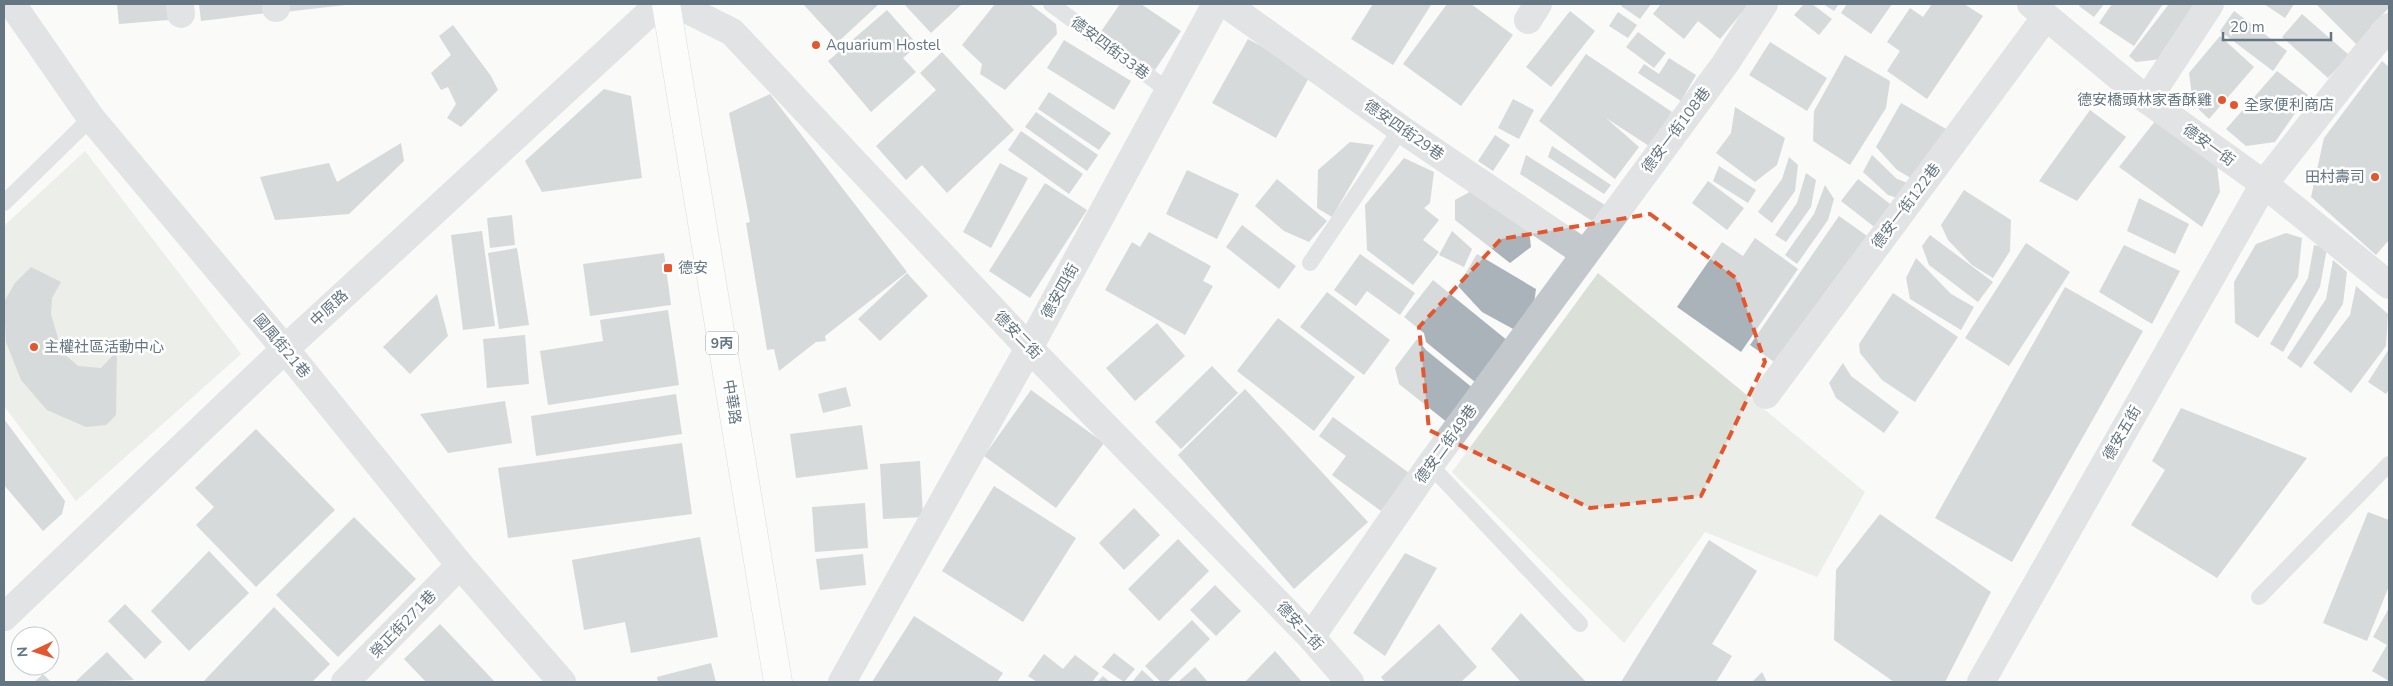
<svg xmlns="http://www.w3.org/2000/svg" width="2393" height="686" font-family="'Nunito Sans','Noto Sans TC',sans-serif">
<style>
.green{fill:#dadfd7}
.building{fill:#aab3b9}
.lines{fill:none;stroke-linecap:round;stroke-linejoin:round}
.primary-casing{stroke:#b5babe;stroke-width:29}
.service{stroke:#c3c8cc;stroke-width:16}
.minor{stroke:#c3c8cc;stroke-width:28}
.primary{stroke:#fff;stroke-width:28}
.marked{fill:none;stroke:#e4572e;stroke-width:4;stroke-dasharray:10 6;stroke-linejoin:round}
.poi-dot{fill:#e4572e;stroke:#fff;stroke-width:2}
.labels{text-anchor:middle;stroke-width:5;stroke-linejoin:round;paint-order:stroke}
.shield{fill:#fff;stroke:#939fa8;stroke-width:1}
.shield-label{font-size:14px;font-weight:bold;fill:#657683}
.poi-label{font-size:15px;fill:#657683;stroke:#fff;text-anchor:start}
.street-label{font-size:15px;fill:#657683;stroke:#fff}
</style>
<rect width="100%" height="100%" fill="#fafaf8"/>
<!-- green -->
<g class="green">
<path d="M85 151 241 354 76 501 4 406V226Z"/>
<path d="M1598 273 1865 492 1817 577 1705 532 1624 643 1452 472Z"/>
</g>
<!-- building -->
<g class="building">
<path d="M117 4H179L181 19 119 24Z"/>
<path d="M199 4H266L267 13 201 21Z"/>
<path d="M284 4H345V5L285 12Z"/>
<path d="M803 4H879L838 42Z"/>
<path d="M904 4H962L931 33Z"/>
<path d="M995 4H1030L1056 24 1057 34 1005 90 980 74 982 64 962 45Z"/>
<path d="M1120 4H1141L1181 31 1155 70 1100 33Z"/>
<path d="M1373 4 1431 5 1393 65 1351 39Z"/>
<path d="M1447 4H1471L1513 35 1461 106 1403 64Z"/>
<path d="M1623 4H1651L1640 19 1621 6Z"/>
<path d="M1661 4H1749L1720 39 1698 21 1684 39 1653 14Z"/>
<path d="M1804 4H1812L1832 19 1819 35 1794 15Z"/>
<path d="M1823 4H1839L1834 11Z"/>
<path d="M1847 4H1892L1871 34 1841 13Z"/>
<path d="M1932 4H1964L1983 16 1927 99 1887 71 1900 51 1887 42 1910 8 1923 17Z"/>
<path d="M2080 4H2104L2094 17 2079 6Z"/>
<path d="M2112 4H2163L2134 46 2099 23Z"/>
<path d="M2169 4H2203L2162 59 2136 62 2129 56Z"/>
<path d="M2264 4H2294L2285 18Z"/>
<path d="M2316 4H2389V8L2371 26 2376 31 2360 48Z"/>
<path d="M887 10 918 45 903 58 916 72 871 112 828 61Z"/>
<path d="M1570 11 1595 31 1551 87 1526 67Z"/>
<path d="M2234 11 2287 51 2273 71 2220 31Z"/>
<path d="M1618 12 1637 25 1628 38 1609 26Z"/>
<path d="M2302 14 2349 55 2328 78 2282 37Z"/>
<path d="M453 25 491 76 498 90 461 127 447 118 456 104 448 87 441 90 431 73 451 55 439 36Z"/>
<path d="M1638 32 1666 53 1654 68 1626 47Z"/>
<path d="M2220 36 2254 67 2209 119 2193 104 2189 73Z"/>
<path d="M1248 39 1311 74 1276 138 1212 103Z"/>
<path d="M1064 40 1131 81 1114 110 1047 68Z"/>
<path d="M1770 42 1827 78 1807 111 1749 75Z"/>
<path d="M942 52 1014 130 947 193 922 165 906 180 876 146 936 90 920 73Z"/>
<path d="M1586 54 1672 112 1649 146 1606 118 1639 147 1615 179 1539 121Z"/>
<path d="M1845 55 1890 81 1886 108 1850 165 1813 141 1814 111Z"/>
<path d="M1669 58 1696 75 1681 101 1638 73 1644 64 1659 74Z"/>
<path d="M2382 61 2389 67V240L2376 255 2311 197 2324 138Z"/>
<path d="M2277 71 2308 95 2275 142 2246 146 2226 129Z"/>
<path d="M604 89 631 96 642 178 542 192 525 161Z"/>
<path d="M1049 92 1111 133 1099 150 1038 109Z"/>
<path d="M770 94 907 272 825 336 826 341 816 342 779 371 774 349 767 350 746 223 750 222 729 113Z"/>
<path d="M1513 99 1534 110 1519 139 1498 128Z"/>
<path d="M1901 103 1946 129 1916 181 1897 170 1876 147Z"/>
<path d="M1735 107 1785 138 1777 165 1755 182 1716 153 1731 133Z"/>
<path d="M2090 110 2126 137 2077 201 2039 181Z"/>
<path d="M1036 112 1098 155 1087 171 1025 127Z"/>
<path d="M2156 120 2217 166 2220 192 2202 227 2119 167Z"/>
<path d="M1021 131 1083 174 1069 194 1008 150Z"/>
<path d="M1495 135 1510 145 1493 171 1478 161Z"/>
<path d="M1350 142 1374 145 1332 217 1317 208 1318 170Z"/>
<path d="M401 143 404 161 349 214 275 220 260 177 329 163 337 182Z"/>
<path d="M1552 146 1611 185 1604 194 1548 157Z"/>
<path d="M1526 155 1608 207 1592 221 1520 174Z"/>
<path d="M1872 155 1897 179 1913 185 1901 199 1888 195 1863 172Z"/>
<path d="M1789 157 1798 165 1795 191 1772 223 1758 212 1782 179Z"/>
<path d="M1404 158 1434 172 1430 203 1424 208 1439 220 1423 240 1439 252 1413 285 1367 250 1365 205Z"/>
<path d="M1000 163 1028 178 991 248 963 232Z"/>
<path d="M1719 166 1756 190 1748 203 1713 181Z"/>
<path d="M1187 170 1239 194 1217 239 1166 214Z"/>
<path d="M1806 173 1816 180 1811 207 1786 242 1775 235 1797 203Z"/>
<path d="M1277 179 1327 221 1309 242 1284 231 1255 206Z"/>
<path d="M1858 179 1894 207 1877 229 1841 201Z"/>
<path d="M1708 181 1744 208 1727 230 1692 203Z"/>
<path d="M1045 183 1087 210 1030 298 989 271Z"/>
<path d="M1825 185 1834 199 1828 220 1797 264 1785 255 1814 214Z"/>
<path d="M1475 189 1529 230 1531 247 1510 263 1455 220V200Z"/>
<path d="M1964 190 2011 220 2010 251 1993 278 1972 265 1948 240 1941 225Z"/>
<path d="M2139 198 2189 224 2175 254 2127 231Z"/>
<path d="M512 215 515 245 490 248 487 218Z"/>
<path d="M1839 216 1870 238 1777 364 1750 345Z"/>
<path d="M1242 225 1296 266 1279 289 1226 247Z"/>
<path d="M482 231 495 326 463 330 451 235Z"/>
<path d="M1452 231 1472 249 1464 267 1439 255Z"/>
<path d="M1149 232 1211 266 1203 281 1213 286 1185 335 1105 290 1132 242 1140 247Z"/>
<path d="M2286 233 2302 238 2298 277 2258 338 2235 323 2234 282 2256 244Z"/>
<path d="M1930 235 1993 282 1978 302 1929 265 1922 246Z"/>
<path d="M1755 238 1798 269 1741 352 1677 307 1722 242 1743 256Z"/>
<path d="M2026 243 2070 272 2009 366 1965 338Z"/>
<path d="M2124 245 2180 271 2152 324 2099 292Z"/>
<path d="M2314 245 2327 248 2320 287 2283 352 2270 344 2308 278Z"/>
<path d="M517 248 529 325 499 329 488 253Z"/>
<path d="M664 253 671 305 590 316 583 264Z"/>
<path d="M1360 254 1415 293 1400 315 1367 291 1356 306 1334 290Z"/>
<path d="M1477 254 1536 289 1533 311 1515 330 1482 312 1458 286Z"/>
<path d="M1916 258 1951 294 1974 307 1961 330 1910 299 1906 278Z"/>
<path d="M2333 260 2347 272 2343 304 2301 368 2287 358 2326 299Z"/>
<path d="M31 267 61 282 52 298 51 314 62 352 78 366 101 368 117 351 116 415 106 425 86 427 47 410 21 380 6 342 4 302 15 283Z"/>
<path d="M907 273 928 296 880 341 858 319Z"/>
<path d="M1433 280 1508 341 1475 382 1426 342 1424 333 1404 317Z"/>
<path d="M2356 286 2388 314 2386 346 2351 393 2313 363 2350 315Z"/>
<path d="M2065 287 2143 331 2012 562 1935 518Z"/>
<path d="M1327 292 1390 340 1364 375 1300 327Z"/>
<path d="M1893 293 1958 337 1915 402 1882 380 1860 353 1859 344Z"/>
<path d="M437 294 448 336 410 374 383 347Z"/>
<path d="M668 310 679 385 548 405 540 351 603 341 600 320Z"/>
<path d="M1278 318 1355 377 1314 431 1237 371Z"/>
<path d="M1157 323 1185 356 1135 401 1106 368Z"/>
<path d="M525 335 529 384 487 388 483 339Z"/>
<path d="M1417 339 1426 350 1474 389 1448 423 1399 384 1395 368Z"/>
<path d="M2389 349V389L2386 394 2368 382Z"/>
<path d="M1843 363 1851 376 1899 412 1884 433 1836 398 1829 383Z"/>
<path d="M1212 366 1238 393 1181 449 1155 422Z"/>
<path d="M846 387 851 406 823 413 818 394Z"/>
<path d="M1245 389 1368 522 1294 589 1178 455Z"/>
<path d="M1031 390 1104 443 1056 508 984 456Z"/>
<path d="M676 394 682 434 536 456 531 416Z"/>
<path d="M505 401 512 443 448 453 420 414Z"/>
<path d="M2181 408 2307 458 2217 578 2131 525 2165 470 2152 461Z"/>
<path d="M1333 417 1409 473 1381 511 1332 475 1346 456 1319 436Z"/>
<path d="M4 419 65 501 62 514 43 531 4 485Z"/>
<path d="M862 425 868 469 796 478 790 434Z"/>
<path d="M256 429 335 510 256 587 196 525 214 507 195 488Z"/>
<path d="M682 443 692 514 508 538 498 468Z"/>
<path d="M920 461 923 517 883 519 880 464Z"/>
<path d="M994 486 1076 538 1023 622 942 571Z"/>
<path d="M865 503 868 548 815 552 812 507Z"/>
<path d="M1134 508 1160 535 1124 570 1099 543Z"/>
<path d="M2368 512 2389 520V586L2367 641 2323 623Z"/>
<path d="M1880 514 1991 592 1945 682H1894L1834 640 1836 570Z"/>
<path d="M354 517 416 579 338 657 276 595Z"/>
<path d="M700 537 718 637 631 653 625 622 584 630 572 560Z"/>
<path d="M1178 539 1209 571 1159 621 1128 589Z"/>
<path d="M1709 540 1757 571 1712 644 1732 656 1716 682H1621Z"/>
<path d="M209 551 249 593 189 651 151 611Z"/>
<path d="M1405 553 1437 568 1385 656 1353 633Z"/>
<path d="M863 554 866 585 820 590 816 559Z"/>
<path d="M1215 585 1241 611 1216 636 1190 610Z"/>
<path d="M125 604 162 642 145 659 108 621Z"/>
<path d="M274 607 330 664 312 682H203Z"/>
<path d="M2389 608V681L2372 671 2387 645 2373 637Z"/>
<path d="M1521 613 1586 682H1521L1491 649Z"/>
<path d="M914 616 1003 673 997 682H872Z"/>
<path d="M1192 620 1210 639 1167 682H1161L1145 666Z"/>
<path d="M440 624 495 682H426L404 659Z"/>
<path d="M1439 624 1477 667 1461 682H1385L1381 677Z"/>
<path d="M1275 651 1302 682H1245Z"/>
<path d="M107 652 134 680 75 682Z"/>
<path d="M1114 653 1135 669 1124 682 1102 667Z"/>
<path d="M1044 654 1063 669 1075 655 1099 673 1092 682H1037L1028 676Z"/>
<path d="M711 663 716 682H658L657 677Z"/>
<path d="M1195 667 1208 682H1178Z"/>
<path d="M1142 670 1155 682H1132Z"/>
<path d="M1762 672 1767 682H1752Z"/>
<path d="M43 674 51 682H34Z"/>
<path d="M1103 676 1110 682H1097Z"/>
</g>
<g class="lines">
<defs>
<path id="primary" d="M666 4 778 682"/>
</defs>
<!-- primary casing -->
<use href="#primary" class="primary-casing"/>
<!-- service -->
<g class="service">
<path d="M1051 4 1169 91"/>
<path d="M4 203 91 118"/>
<path d="M1310 263 1401 129"/>
<path d="M1430 465 1580 624"/>
<path d="M2259 597 2389 464"/>
</g>
<!-- minor -->
<g class="minor">
<path d="M12 4 91 118 285 349 460 565 562 682"/>
<path d="M180 4 181 14"/>
<path d="M276 4V8"/>
<path d="M676 4 732 32 1029 348 1311 637 1350 682"/>
<path d="M1226 4 1401 129 1584 253"/>
<path d="M2031 4 2147 100 2264 184 2389 285"/>
<path d="M1528 20 1538 4"/>
<path d="M2147 100 2210 4"/>
<path d="M1766 395 2045 18"/>
<path d="M4 617 285 349 659 4"/>
<path d="M1311 637 1430 465 1725 64 1764 4"/>
<path d="M345 682 460 565"/>
<path d="M842 682 1029 348 1216 4"/>
<path d="M1981 682 2264 184 2365 55 2389 27"/>
</g>
<!-- primary -->
<use href="#primary" class="primary"/>
</g>
<!-- marked area -->
<path d="M0 0H2393V686H0ZM1650 214 1736 278 1765 362 1701 496 1590 508 1429 430 1419 327 1501 239Z" fill="#fafaf8" fill-opacity=".55" fill-rule="evenodd"/>
<path class="marked" d="M1650 214 1736 278 1765 362 1701 496 1590 508 1429 430 1419 327 1501 239Z"/>
<!-- markers -->
<g class="poi-dot">
<circle cx="816" cy="45" r="5"/>
<circle cx="2222" cy="100" r="5"/>
<circle cx="2234" cy="105" r="5"/>
<circle cx="2375" cy="177" r="5"/>
<rect x="663" y="263" width="10" height="10" rx="2.5"/>
<circle cx="34" cy="347" r="5"/>
</g>
<g class="labels">
<!-- shield labels -->
<rect class="shield" x="706" y="331.5" width="32" height="23" rx="4"/>
<g class="shield-label">
<text x="722" y="348">9丙</text>
</g>
<!-- poi labels -->
<g class="poi-label">
<text x="826" y="50">Aquarium Hostel</text>
<text x="2212" y="105" text-anchor="end">德安橋頭林家香酥雞</text>
<text x="2244" y="110">全家便利商店</text>
<text x="2365" y="182" text-anchor="end">田村壽司</text>
<text x="678" y="273">德安</text>
<text x="44" y="352">主權社區活動中心</text>
</g>
<!-- street labels -->
<g class="street-label">
<text transform="translate(1110 48) rotate(37)" y="5">德安四街33巷</text>
<text transform="translate(1404 130) rotate(35)" y="5">德安四街29巷</text>
<text transform="translate(1676 130) rotate(-53)" y="5">德安一街108巷</text>
<text transform="translate(2209 145) rotate(36)" y="5">德安一街</text>
<text transform="translate(1906 206) rotate(-53)" y="5">德安一街122巷</text>
<text transform="translate(1060 291) rotate(-61)" y="5">德安四街</text>
<text transform="translate(329 308) rotate(-43)" y="5">中原路</text>
<text transform="translate(1018 335) rotate(46)" y="5">德安二街</text>
<text transform="translate(282 346) rotate(50)" y="5">國風街21巷</text>
<text transform="translate(732 402) rotate(81)" y="5">中華路</text>
<text transform="translate(2122 433) rotate(-60)" y="5">德安五街</text>
<text transform="translate(1446 444) rotate(-54)" y="5">德安二街49巷</text>
<text transform="translate(403 624) rotate(-46)" y="5">榮正街271巷</text>
<text transform="translate(1300 626) rotate(47)" y="5">德安二街</text>
</g>
</g>
<!-- border -->
<rect width="2393" height="686" fill="none" stroke="#657683" stroke-width="10"/>
<!-- north arrow -->
<g transform="translate(35 651) rotate(266)"><circle r="24" fill="#ffffff" stroke="#c1c8cd"/>
<path d="M0-4L9 19L0 12L-9 19Z" fill="#e4572e"/>
<text y="-8" font-size="14" font-weight="bold" text-anchor="middle" fill="#657683">N</text>
</g>
<!-- scale -->
<path d="M2223 32v8h108v-8" fill="none" stroke="#657683" stroke-width="2.5"/>
<text x="2230" y="32" font-size="15" fill="#657683" stroke="#ffffff" stroke-width="4" paint-order="stroke">20 m</text>
</svg>
